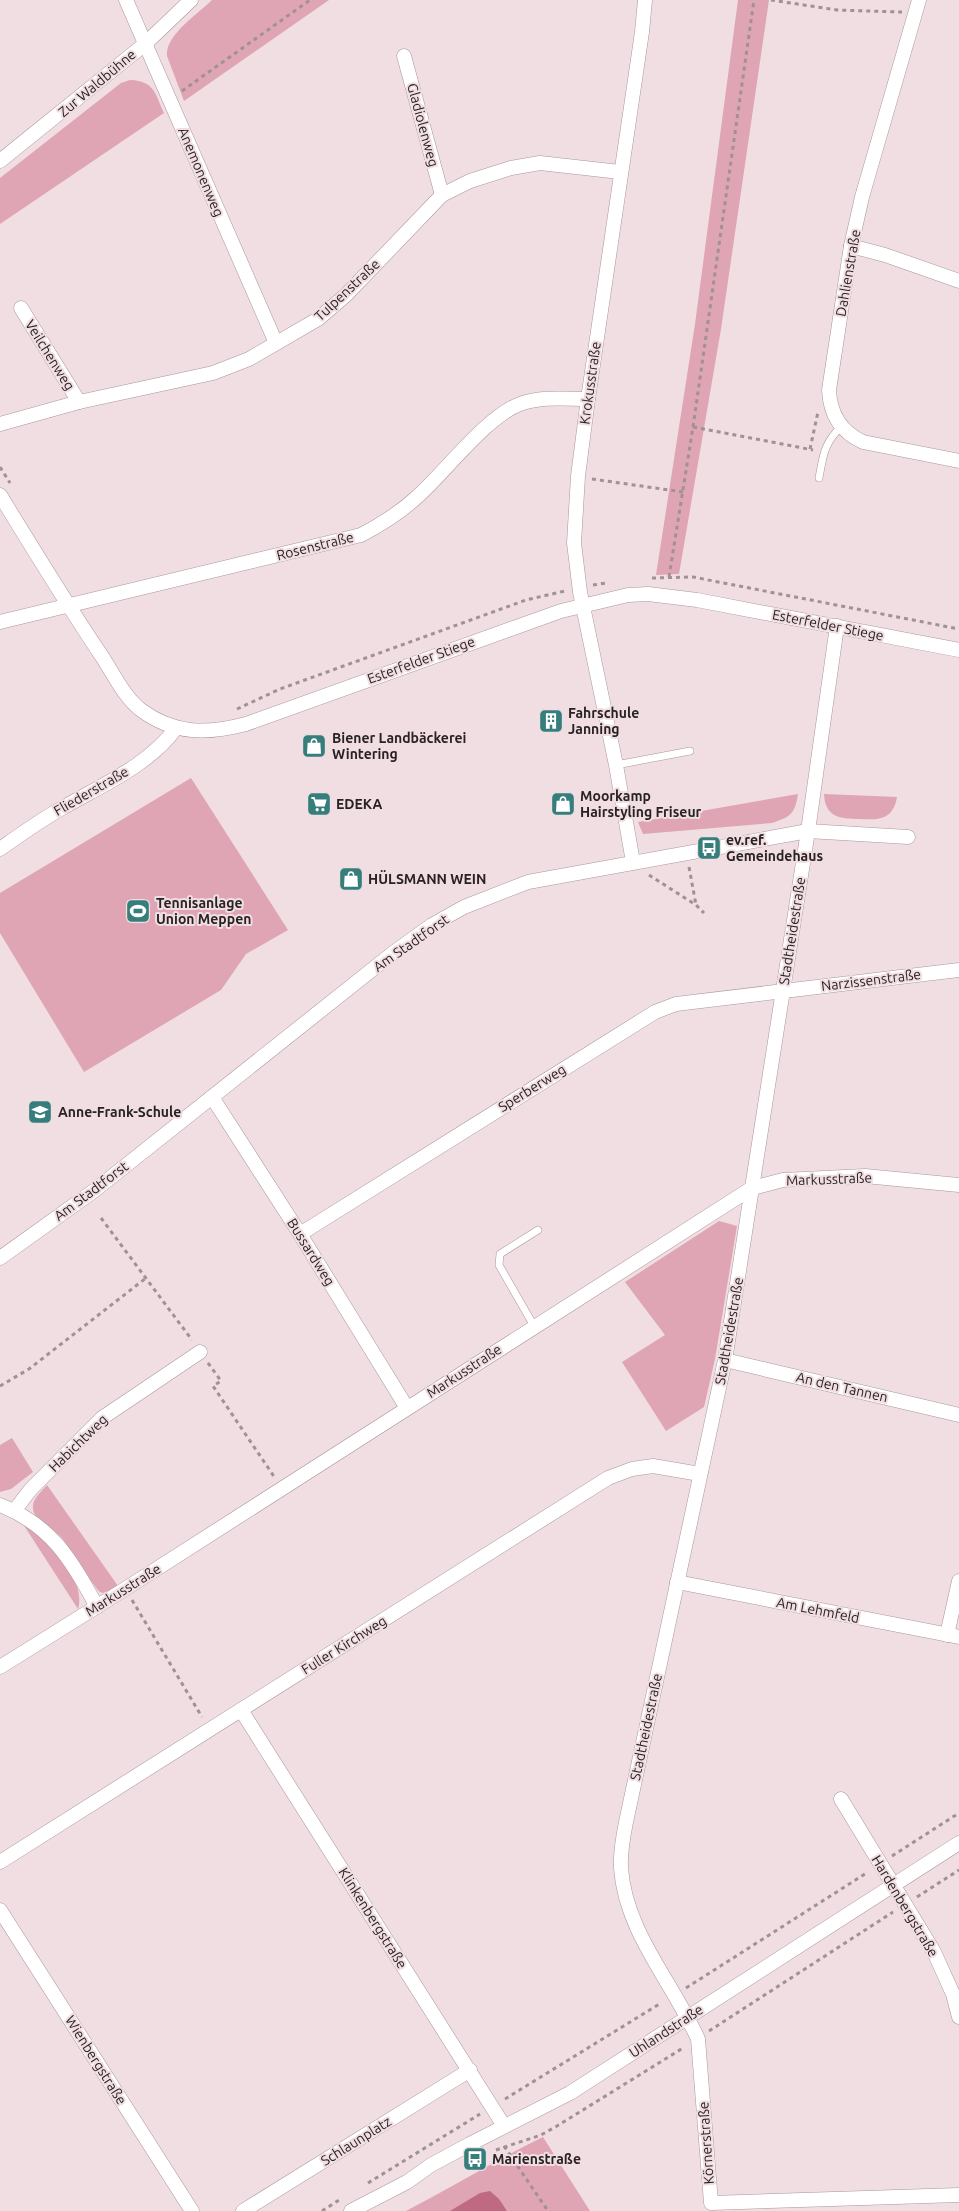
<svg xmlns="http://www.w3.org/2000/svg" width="959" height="2211" font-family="Ubuntu,sans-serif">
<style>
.green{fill:#dfa5b4}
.water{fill:#bf6983}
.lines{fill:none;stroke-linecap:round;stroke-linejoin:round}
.lane-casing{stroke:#a8979b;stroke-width:8}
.street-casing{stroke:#a8979b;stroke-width:15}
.path{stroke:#9f9194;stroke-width:3;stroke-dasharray:4 4;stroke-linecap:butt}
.lane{stroke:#fff;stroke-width:7}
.street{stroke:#fff;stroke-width:14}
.labels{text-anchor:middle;stroke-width:4;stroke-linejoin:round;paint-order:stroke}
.street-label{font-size:14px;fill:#292224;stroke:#f0dee2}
.poi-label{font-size:14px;font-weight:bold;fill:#292224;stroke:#f0dee2;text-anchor:start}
</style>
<rect width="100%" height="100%" fill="#f0dee2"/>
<!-- green -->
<g class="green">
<path d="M212 0H329L184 101 167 56C165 35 198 14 212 0Z"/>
<path d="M738 0H769L721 329 679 574 656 575 695 324Z"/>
<path d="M130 80C155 81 155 94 164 113L0 224V178L121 83Z"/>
<path d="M191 778 288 930 246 954 221 990 84 1072 0 933V893Z"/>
<path d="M798 794C795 814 790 817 772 823L643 834 638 822Z"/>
<path d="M824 794 897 797C893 820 879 820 859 819 840 819 825 817 824 794Z"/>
<path d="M719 1221 737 1226 715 1359 704 1407 666 1431 622 1362 665 1335 625 1282Z"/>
<path d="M12 1438 33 1472 11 1489 0 1492V1445Z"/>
<path d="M47 1485 118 1586C113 1590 107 1595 100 1592 97 1591 68 1546 62 1538 54 1529 33 1521 33 1508 32 1499 42 1491 47 1485Z"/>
<path d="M23 1524C47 1537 87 1581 78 1609Z"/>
<path d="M543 2137 590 2211H406C452 2187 496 2160 543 2137Z"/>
</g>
<!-- water -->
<path class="water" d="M490 2191 499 2199 507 2211H450L480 2193Z"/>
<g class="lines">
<defs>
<g id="lane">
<path d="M819 478C823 456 824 443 841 427"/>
<path d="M616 765 690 751"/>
<path d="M534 1326 499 1265 500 1254 538 1230"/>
</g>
<g id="street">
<path d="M126 0 276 343"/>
<path d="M919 0 862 197 851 246 829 390C830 414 841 432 863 442L959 461"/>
<path d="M404 56 442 195"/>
<path d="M0 161 145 44 191 0"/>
<path d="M851 246 885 255 959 281"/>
<path d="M21 308 79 402"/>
<path d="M0 424 79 402 213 373 249 359 318 319 346 295 442 195 470 181 511 168 540 163 620 172"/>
<path d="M0 495C33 549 66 603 101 655 113 673 124 697 141 710 175 735 208 734 246 724L561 611 628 595 648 594 697 600 959 650"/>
<path d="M0 622 361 535C382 524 401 512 418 496 445 472 487 416 520 404 542 396 565 399 588 399"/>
<path d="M837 626 808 831 725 1360 626 1822C623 1837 620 1853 621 1868 625 1931 673 1983 698 2039L711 2203 959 2195"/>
<path d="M0 849C21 834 42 819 64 807 104 784 149 765 176 728"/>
<path d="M633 862 616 765 580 592 574 543 578 476 588 399 642 32 645 0"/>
<path d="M212 1097 300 1234 407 1408"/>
<path d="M300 1234 655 1012 676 1004 959 970"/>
<path d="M0 1258 95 1190 393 953 432 925 464 907 528 882 808 831 908 837"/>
<path d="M725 1360 959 1415"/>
<path d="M0 1505C51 1525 72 1560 97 1607"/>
<path d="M14 1511 31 1489 102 1418 200 1352"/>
<path d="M677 1582 959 1637"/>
<path d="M947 1635 959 1581"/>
<path d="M0 1667 125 1589 752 1188 783 1180 865 1176 959 1185"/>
<path d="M241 1710 504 2126"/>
<path d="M841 1799 934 1952 953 1994 959 2017"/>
<path d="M0 1862 608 1478 632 1469 653 1466 700 1474"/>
<path d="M0 1910 192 2211"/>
<path d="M243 2211 470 2070"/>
<path d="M351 2211 407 2182 431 2165 470 2144 570 2093 959 1843"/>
</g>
</defs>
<!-- lane casing -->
<use href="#lane" class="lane-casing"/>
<!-- street casing -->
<use href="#street" class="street-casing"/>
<!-- path -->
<g class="path">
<path d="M771 0 837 10 902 12"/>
<path d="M182 91 310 0"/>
<path d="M693 427 754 0"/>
<path d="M810 449 818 412"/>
<path d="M0 467 10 483"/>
<path d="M592 479 683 492"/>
<path d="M669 577 693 427 813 450"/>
<path d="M652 578 693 577 959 629"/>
<path d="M593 585 606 583"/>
<path d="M237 709 280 689 526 600 565 591"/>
<path d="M689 867 696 905"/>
<path d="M649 875 696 905 704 913"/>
<path d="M101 1218 192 1340"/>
<path d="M208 1363 221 1381 213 1386 275 1478"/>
<path d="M0 1386 29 1369 146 1278"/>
<path d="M132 1600 202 1717"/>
<path d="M892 1856 959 1813"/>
<path d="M917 1897 959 1870"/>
<path d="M686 1988 868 1872"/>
<path d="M709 2031 893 1912"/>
<path d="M505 2099 661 2003"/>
<path d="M504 2146 548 2211"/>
<path d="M496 2150 541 2135 557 2126 683 2048"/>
<path d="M368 2183 480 2114"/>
<path d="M322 2211 339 2200"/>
</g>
<!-- lane -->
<use href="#lane" class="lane"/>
<!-- street -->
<use href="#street" class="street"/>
</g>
<!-- icons -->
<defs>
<symbol id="building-square" viewBox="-11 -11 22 22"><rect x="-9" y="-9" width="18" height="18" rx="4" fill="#357e7b" stroke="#f0dee2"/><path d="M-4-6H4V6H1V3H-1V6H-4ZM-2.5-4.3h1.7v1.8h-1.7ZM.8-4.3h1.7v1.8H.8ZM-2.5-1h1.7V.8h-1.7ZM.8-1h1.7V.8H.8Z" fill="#fff"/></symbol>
<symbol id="shop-square" viewBox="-11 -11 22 22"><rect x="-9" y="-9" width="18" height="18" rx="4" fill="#357e7b" stroke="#f0dee2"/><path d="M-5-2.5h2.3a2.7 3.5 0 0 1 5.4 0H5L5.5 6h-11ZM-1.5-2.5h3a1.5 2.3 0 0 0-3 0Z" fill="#fff"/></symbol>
<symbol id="supermarket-square" viewBox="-11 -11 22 22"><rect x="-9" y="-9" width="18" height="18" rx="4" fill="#357e7b" stroke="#f0dee2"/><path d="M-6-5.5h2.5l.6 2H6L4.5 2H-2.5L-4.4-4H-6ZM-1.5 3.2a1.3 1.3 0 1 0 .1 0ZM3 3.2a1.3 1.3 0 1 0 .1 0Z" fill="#fff"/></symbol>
<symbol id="bus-square" viewBox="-11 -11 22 22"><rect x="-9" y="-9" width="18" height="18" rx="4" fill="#357e7b" stroke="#f0dee2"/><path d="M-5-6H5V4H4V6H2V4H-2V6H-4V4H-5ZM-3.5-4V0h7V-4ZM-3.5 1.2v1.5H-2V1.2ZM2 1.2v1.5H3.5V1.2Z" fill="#fff"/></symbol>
<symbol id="stadium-square" viewBox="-11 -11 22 22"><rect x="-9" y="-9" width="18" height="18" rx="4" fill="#357e7b" stroke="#f0dee2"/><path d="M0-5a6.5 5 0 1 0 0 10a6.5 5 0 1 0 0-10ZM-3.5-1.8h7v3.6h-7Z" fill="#fff"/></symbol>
<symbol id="school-square" viewBox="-11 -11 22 22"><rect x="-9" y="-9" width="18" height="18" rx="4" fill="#357e7b" stroke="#f0dee2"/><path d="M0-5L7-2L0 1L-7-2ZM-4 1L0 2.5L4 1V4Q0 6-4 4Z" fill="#fff"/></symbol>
</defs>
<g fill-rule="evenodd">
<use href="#building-square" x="537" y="707" width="28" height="28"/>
<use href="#shop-square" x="300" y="732" width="28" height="28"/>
<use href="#supermarket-square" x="305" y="790" width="28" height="28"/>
<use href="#shop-square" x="549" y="790" width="28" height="28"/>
<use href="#bus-square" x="695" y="834" width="28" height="28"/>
<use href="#shop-square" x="337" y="865" width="28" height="28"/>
<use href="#stadium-square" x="124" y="897" width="28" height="28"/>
<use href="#school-square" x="26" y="1098" width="28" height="28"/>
<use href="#bus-square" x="461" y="2145" width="28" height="28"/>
</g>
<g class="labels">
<!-- street labels -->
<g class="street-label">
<text transform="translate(97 83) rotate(-40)" y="5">Zur Waldbühne</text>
<text transform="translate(423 125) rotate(75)" y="5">Gladiolenweg</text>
<text transform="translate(201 172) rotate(67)" y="5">Anemonenweg</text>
<text transform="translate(848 273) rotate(-80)" y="5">Dahlienstraße</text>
<text transform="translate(347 290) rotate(-43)" y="5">Tulpenstraße</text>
<text transform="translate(50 355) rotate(58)" y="5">Veilchenweg</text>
<text transform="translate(590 383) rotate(-82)" y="5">Krokusstraße</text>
<text transform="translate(315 546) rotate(-14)" y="5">Rosenstraße</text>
<text transform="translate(828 625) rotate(11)" y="5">Esterfelder Stiege</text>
<text transform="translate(421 660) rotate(-20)" y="5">Esterfelder Stiege</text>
<text transform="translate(91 791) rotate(-30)" y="5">Fliederstraße</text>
<text transform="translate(792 931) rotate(-81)" y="5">Stadtheidestraße</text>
<text transform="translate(411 943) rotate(-35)" y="5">Am Stadtforst</text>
<text transform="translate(871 980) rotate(-7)" y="5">Narzissenstraße</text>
<text transform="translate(532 1088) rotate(-32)" y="5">Sperberweg</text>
<text transform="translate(829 1179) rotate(-2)" y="5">Markusstraße</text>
<text transform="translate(91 1191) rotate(-37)" y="5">Am Stadtforst</text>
<text transform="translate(311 1252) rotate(58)" y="5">Bussardweg</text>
<text transform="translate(729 1331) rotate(-80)" y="5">Stadtheidestraße</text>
<text transform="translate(464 1371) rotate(-33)" y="5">Markusstraße</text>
<text transform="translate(842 1387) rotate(13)" y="5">An den Tannen</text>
<text transform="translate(78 1443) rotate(-44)" y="5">Habichtweg</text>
<text transform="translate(123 1590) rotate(-32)" y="5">Markusstraße</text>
<text transform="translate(818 1610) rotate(11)" y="5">Am Lehmfeld</text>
<text transform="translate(344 1645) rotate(-32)" y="5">Fuller Kirchweg</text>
<text transform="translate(646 1727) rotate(-78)" y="5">Stadtheidestraße</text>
<text transform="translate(905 1906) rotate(59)" y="5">Hardenbergstraße</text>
<text transform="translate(373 1918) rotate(58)" y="5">Klinkenbergstraße</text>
<text transform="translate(666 2031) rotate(-33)" y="5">Uhlandstraße</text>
<text transform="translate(96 2060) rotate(58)" y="5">Wienbergstraße</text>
<text transform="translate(356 2141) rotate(-32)" y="5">Schlaunplatz</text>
<text transform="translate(706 2143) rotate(-94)" y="5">Körnerstraße</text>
</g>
<!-- poi labels -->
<g class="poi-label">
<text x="568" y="718">Fahrschule<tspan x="568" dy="16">Janning</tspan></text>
<text x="332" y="743">Biener Landbäckerei<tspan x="332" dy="16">Wintering</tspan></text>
<text x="580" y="801">Moorkamp<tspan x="580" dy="16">Hairstyling Friseur</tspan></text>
<text x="336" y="809">EDEKA</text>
<text x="726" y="845">ev.ref.<tspan x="726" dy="16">Gemeindehaus</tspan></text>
<text x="368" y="884">HÜLSMANN WEIN</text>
<text x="156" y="908">Tennisanlage<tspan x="156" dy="16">Union Meppen</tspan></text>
<text x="58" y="1117">Anne-Frank-Schule</text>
<text x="492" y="2164">Marienstraße</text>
</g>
</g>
</svg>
